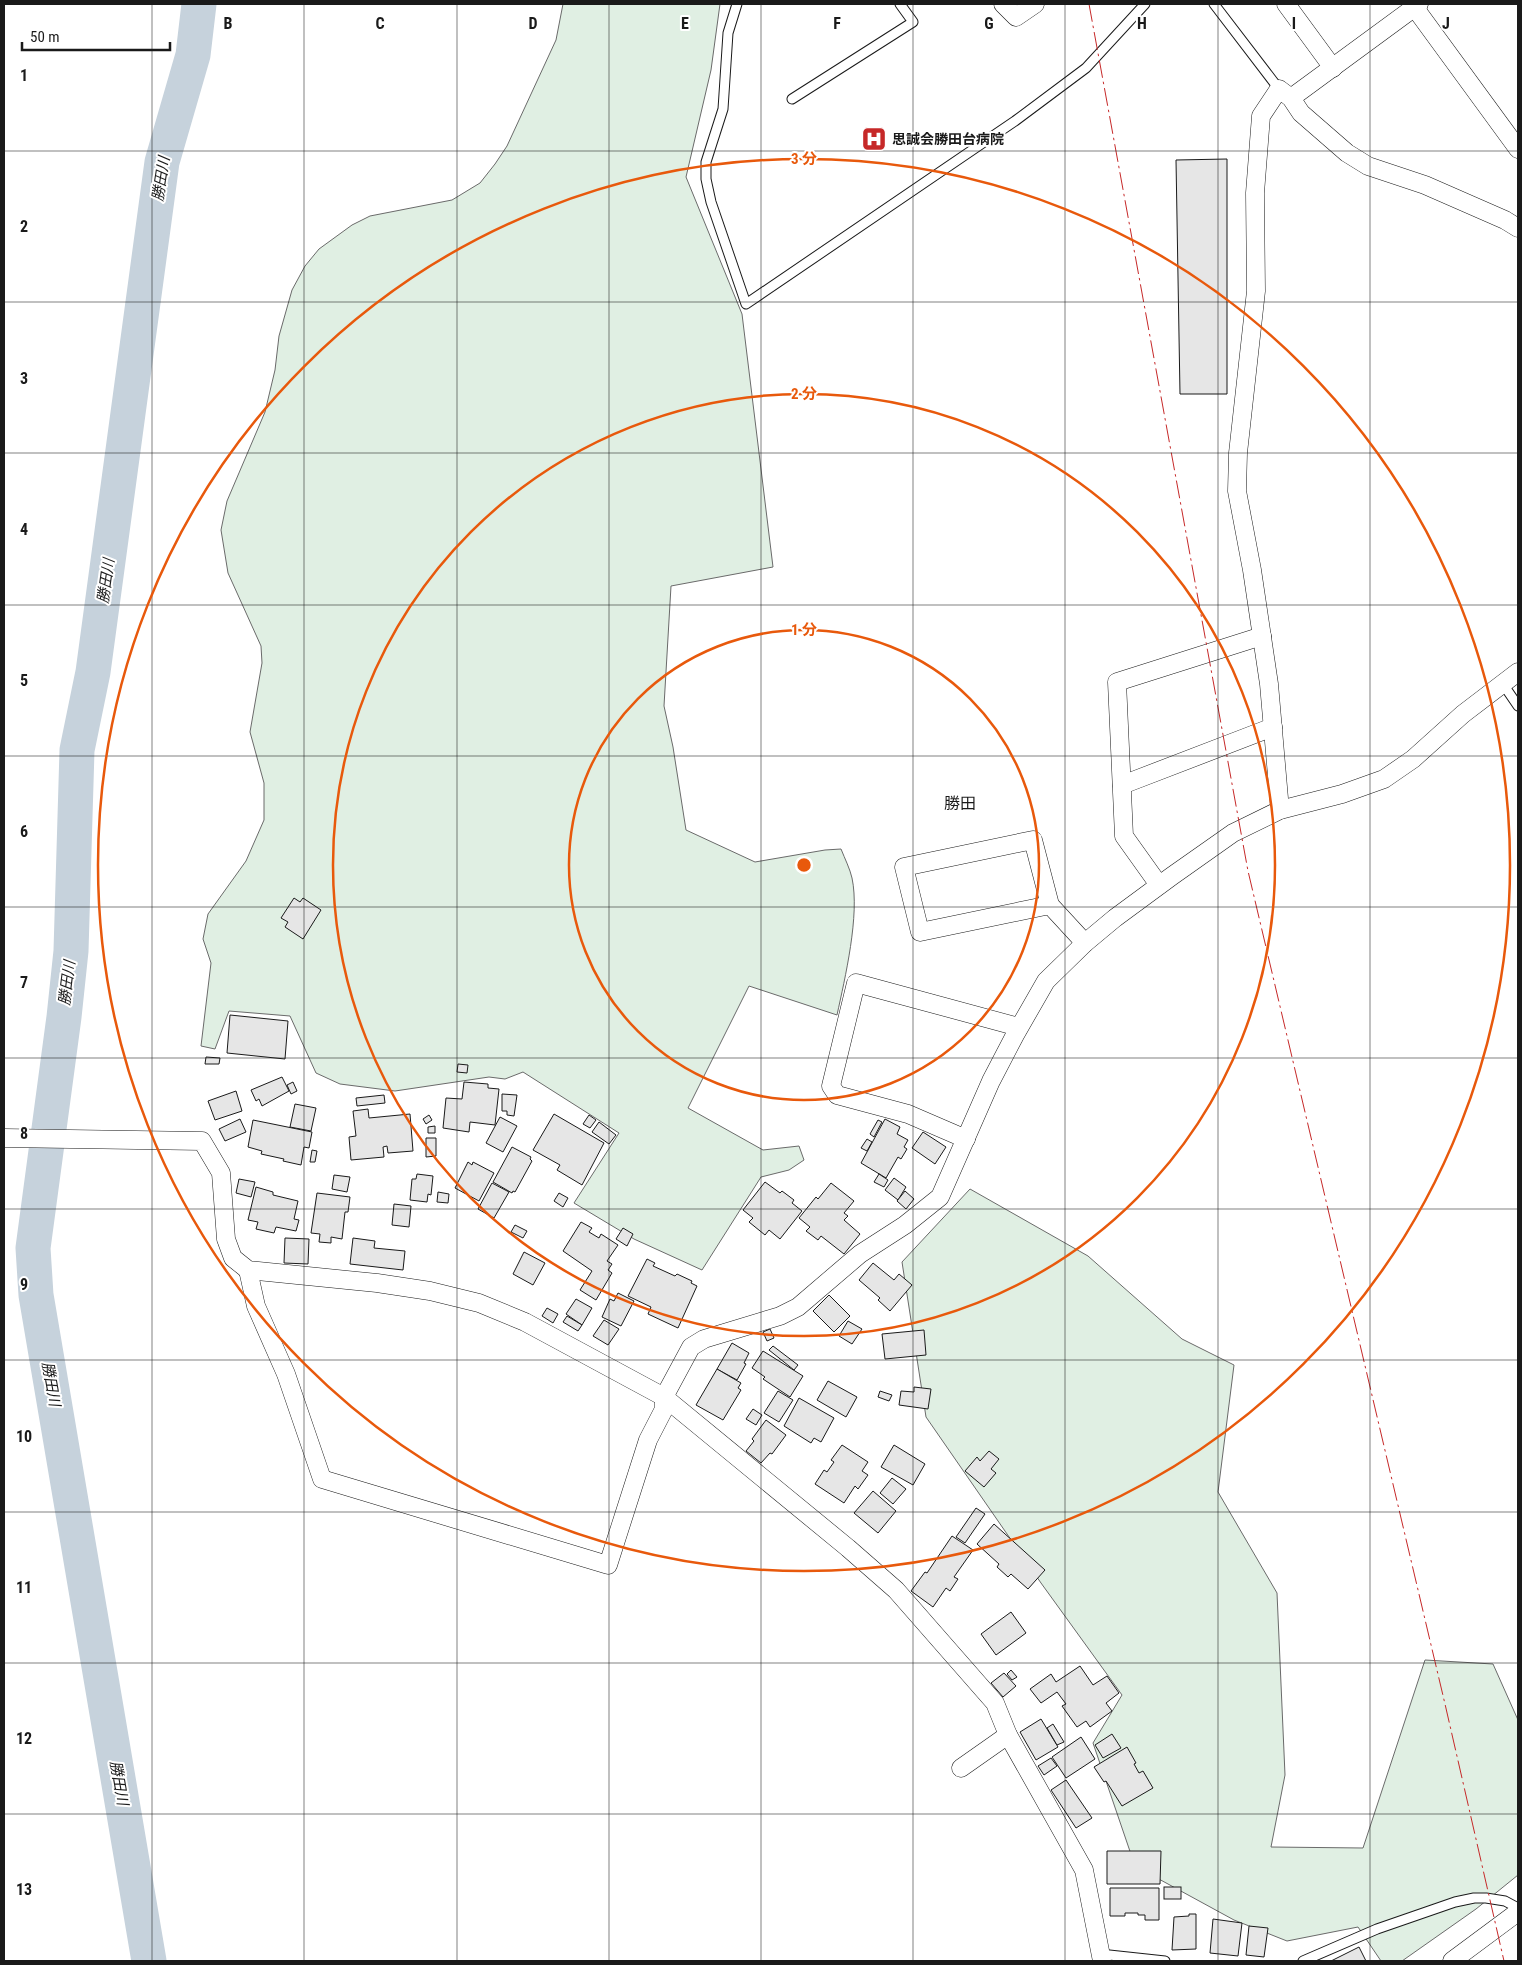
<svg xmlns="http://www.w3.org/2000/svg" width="1522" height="1965" font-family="'Roboto Condensed','Noto Sans JP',sans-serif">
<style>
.green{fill:#e0efe3;stroke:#6a6a6a}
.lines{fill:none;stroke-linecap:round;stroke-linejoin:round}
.river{stroke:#c6d2dc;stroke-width:35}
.building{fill:#e6e6e6;stroke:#1a1a1a}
.service-casing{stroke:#1a1a1a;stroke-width:11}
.minor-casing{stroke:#1a1a1a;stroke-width:19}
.service{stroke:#fff;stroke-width:9}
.minor{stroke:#fff;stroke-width:18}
.power{stroke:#c62828;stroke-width:1;stroke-dasharray:18 4 2.5 4;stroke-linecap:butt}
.grid{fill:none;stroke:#1a1a1a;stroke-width:1;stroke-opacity:0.55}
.ring{fill:none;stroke:#e8590c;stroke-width:2.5}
.labels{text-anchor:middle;stroke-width:4;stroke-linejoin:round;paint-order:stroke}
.poi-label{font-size:14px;font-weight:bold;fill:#1a1a1a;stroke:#fff;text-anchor:start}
.water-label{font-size:15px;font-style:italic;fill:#1a1a1a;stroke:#fff}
.quarter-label{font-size:16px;fill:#1a1a1a;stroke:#fff}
.grid-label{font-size:16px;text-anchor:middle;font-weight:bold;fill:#1a1a1a;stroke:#fff;stroke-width:4;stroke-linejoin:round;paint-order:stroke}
.centre{fill:#e8590c;stroke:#fff;stroke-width:2.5}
.ring-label{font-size:15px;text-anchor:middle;font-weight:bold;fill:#e8590c;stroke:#fff;stroke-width:4;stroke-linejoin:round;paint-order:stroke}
</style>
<rect width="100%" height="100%" fill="#fff"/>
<!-- green -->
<g class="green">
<path d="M563 4H720L711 70 686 177 742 314 773 567 671 586 664 706 673 747 686 830 755 862 825 850 841 849C845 859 850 869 852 878 860 915 845 978 837 1015L749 986 688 1108 763 1150 799 1146 804 1160 789 1170 761 1177 702 1270 634 1239 574 1203 619 1133 523 1072 505 1079 489 1077 395 1091 340 1084 316 1073 290 1016 229 1011 215 1049 201 1046 211 963 203 939 208 914 246 861 264 820V783L250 732 262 663 261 646 228 573 221 530 227 501 265 412 275 370 279 336 292 290 305 266 319 249 352 225 370 216 452 200 480 183 495 164 507 146 556 40Z"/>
<path d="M970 1189 1088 1256 1182 1339 1234 1365 1218 1492 1277 1593 1285 1775 1271 1847 1363 1848 1425 1660 1493 1664 1518 1720V1875L1476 1909 1402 1961H1381L1358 1927 1287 1941 1234 1920 1135 1866 1093 1743 1122 1695 1041 1583 926 1417 902 1262Z"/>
</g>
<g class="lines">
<!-- river -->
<path class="river" d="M149 1961 36 1295 33 1248 64 1017 71 951 77 750 93 672 162 162 193 55 199 4"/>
</g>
<!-- building -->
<g class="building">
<path d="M1227 159V394H1180L1176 160Z"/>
<path d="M294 898 300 902 303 898 321 910 303 939 285 927 288 922 281 918Z"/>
<path d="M230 1015 288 1021 285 1059 227 1053Z"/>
<path d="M206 1057 220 1058 219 1064H205Z"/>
<path d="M458 1064 468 1065 467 1073 457 1072Z"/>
<path d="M282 1077 289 1091 262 1106 259 1099 256 1101 251 1090Z"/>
<path d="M293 1082 297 1091 291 1094 287 1085Z"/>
<path d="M464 1082 488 1084V1088L499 1089 495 1125 470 1122 469 1132 443 1128 446 1098 462 1099Z"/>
<path d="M236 1091 242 1111 215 1120 208 1101Z"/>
<path d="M502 1094 517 1095 514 1116 507 1115V1111H502Z"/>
<path d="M384 1095 385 1103 357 1106 356 1098Z"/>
<path d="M295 1104 316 1108 311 1131 290 1127Z"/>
<path d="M368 1109 369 1118 410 1114 413 1151 388 1153 387 1146 383 1147 384 1157 351 1160 349 1137 356 1136 353 1111Z"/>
<path d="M554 1114 604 1143 582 1185 557 1170 560 1165 533 1150Z"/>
<path d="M429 1115 432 1120 426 1124 423 1119Z"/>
<path d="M589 1115 596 1120 590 1128 583 1124Z"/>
<path d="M500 1117 517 1126 503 1152 486 1143Z"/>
<path d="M240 1119 246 1132 225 1141 219 1129Z"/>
<path d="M885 1119 900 1127 897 1134 908 1140 904 1147 907 1149 901 1159 898 1157 886 1178 861 1163Z"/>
<path d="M253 1120 312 1132 309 1148 304 1147 301 1165 283 1161 284 1159 261 1154 262 1151 248 1147Z"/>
<path d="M878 1120 882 1122 874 1137 870 1134Z"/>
<path d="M599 1122 616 1135 609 1144 592 1132Z"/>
<path d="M435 1126V1133H428V1127Z"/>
<path d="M923 1132 946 1147 935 1164 912 1148Z"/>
<path d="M426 1138H436V1156L426 1157Z"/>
<path d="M867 1139 872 1142 867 1151 861 1148Z"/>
<path d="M512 1147 531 1157 530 1159 532 1161 515 1192 513 1191 512 1193 493 1182Z"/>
<path d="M312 1150 317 1151 315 1162H310Z"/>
<path d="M468 1162 472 1165 473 1162 494 1173 479 1201 455 1188Z"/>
<path d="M417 1174 433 1176 431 1195 428 1194 427 1202 410 1200 412 1179H416Z"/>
<path d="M879 1174 888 1180 884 1187 874 1182Z"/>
<path d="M334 1175 350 1177 347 1192 332 1189Z"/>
<path d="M894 1178 906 1187 898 1200 885 1190Z"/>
<path d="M239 1179 255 1182 251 1197 236 1193Z"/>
<path d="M765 1182 780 1193 782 1191 794 1200 792 1203 802 1211 780 1239 769 1230 765 1235 749 1222 753 1218 743 1210Z"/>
<path d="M492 1183 509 1192 494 1218 478 1209Z"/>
<path d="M831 1183 854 1201 844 1213 848 1216 844 1220 860 1234 844 1254 821 1236 818 1240 806 1231 810 1227 799 1218 816 1197 818 1199Z"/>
<path d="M256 1187 273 1192V1195L298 1201 294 1219 299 1220 296 1231 276 1227 274 1233 256 1229 258 1222 248 1220Z"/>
<path d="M905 1191 914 1199 906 1209 897 1201Z"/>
<path d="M438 1192 449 1194 448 1203 437 1202Z"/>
<path d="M317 1193 350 1197 348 1212H345L342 1239 331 1237V1243L319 1242 320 1234 311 1233Z"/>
<path d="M559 1193 568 1198 563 1207 554 1201Z"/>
<path d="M394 1204 411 1206 409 1227 392 1225Z"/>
<path d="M581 1222 592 1228 589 1232 599 1238 601 1234 618 1245 607 1261 612 1264 608 1270 612 1273 596 1300 580 1290 592 1271 563 1251Z"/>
<path d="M515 1225 527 1231 523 1238 511 1232Z"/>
<path d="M623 1228 633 1234 627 1246 616 1239Z"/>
<path d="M285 1238 309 1239 308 1264 284 1263Z"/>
<path d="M353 1238 375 1241 374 1248 405 1251 403 1270 350 1264Z"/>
<path d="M524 1252 545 1263 533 1285 513 1274Z"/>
<path d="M647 1259 655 1263 653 1266 675 1276 677 1274 692 1281 691 1283 697 1286 678 1328 648 1314 651 1307 628 1296Z"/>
<path d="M873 1263 894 1280 899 1274 912 1285 890 1311 878 1300 880 1298 859 1280Z"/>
<path d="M618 1293 634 1301 621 1326 602 1317 610 1299 614 1301Z"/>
<path d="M829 1295 850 1316 834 1332 813 1311Z"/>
<path d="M576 1299 592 1308 582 1325 566 1314Z"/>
<path d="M547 1308 558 1314 553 1323 542 1316Z"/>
<path d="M567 1316 582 1325 578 1331 563 1322Z"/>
<path d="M604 1320 619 1329 608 1345 593 1336Z"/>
<path d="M848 1321 862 1329 852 1344 839 1336Z"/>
<path d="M770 1329 774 1338 767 1341 763 1332Z"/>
<path d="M924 1330 926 1355 885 1359 882 1334Z"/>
<path d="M732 1343 749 1353 744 1363 746 1364 737 1380 717 1369Z"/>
<path d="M773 1346 798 1365 794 1370 769 1350Z"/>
<path d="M763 1351 803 1376 790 1397 763 1379 765 1377 752 1368Z"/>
<path d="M717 1369 741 1383 738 1388 741 1390 723 1420 696 1405Z"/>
<path d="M828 1381 857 1397 846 1417 817 1400Z"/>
<path d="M914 1387 931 1389 928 1409 899 1405 901 1391 914 1392Z"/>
<path d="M778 1391 793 1400 779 1422 764 1413Z"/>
<path d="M880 1391 892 1395 889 1401 878 1397Z"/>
<path d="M799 1398 834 1418 821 1442 814 1438 811 1443 784 1426Z"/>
<path d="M753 1409 762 1415 756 1425 746 1419Z"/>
<path d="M766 1420 786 1435 772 1454 770 1453 761 1463 746 1451 754 1441 752 1439Z"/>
<path d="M842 1445 868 1462 862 1471 868 1475 858 1489 855 1486 844 1503 815 1484 824 1470 827 1472 834 1462 831 1460Z"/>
<path d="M894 1445 925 1464 913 1485 881 1467Z"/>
<path d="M989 1451 999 1459 991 1469 996 1473 984 1487 965 1471 977 1457 980 1461Z"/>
<path d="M892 1478 906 1489 893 1504 880 1493Z"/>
<path d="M873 1491 896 1511 878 1533 854 1513Z"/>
<path d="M976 1508 985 1514 965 1543 956 1537Z"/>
<path d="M994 1524 1045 1570 1028 1589 1011 1574 1008 1577 997 1567 999 1564 977 1544Z"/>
<path d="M952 1536 973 1550 954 1577 958 1579 950 1591 946 1588 933 1607 911 1591 925 1572 927 1573Z"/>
<path d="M1011 1612 1026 1633 996 1655 981 1634Z"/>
<path d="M1080 1666 1093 1685 1107 1676 1119 1693 1106 1703 1112 1711 1090 1727 1086 1721 1077 1727 1062 1706 1066 1704 1057 1692 1041 1703 1030 1689 1051 1674 1056 1682Z"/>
<path d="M1011 1670 1017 1677 1012 1680 1007 1674Z"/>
<path d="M1004 1673 1016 1686 1003 1697 991 1683Z"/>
<path d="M1041 1719 1058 1747 1036 1760 1020 1732Z"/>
<path d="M1053 1724 1064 1742 1057 1745 1047 1728Z"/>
<path d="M1112 1734 1121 1748 1103 1758 1095 1745Z"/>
<path d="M1081 1737 1095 1759 1066 1778 1052 1757Z"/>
<path d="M1127 1747 1136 1763 1134 1764 1139 1773 1143 1771 1153 1788 1122 1806 1106 1781 1104 1782 1094 1767Z"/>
<path d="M1051 1758 1057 1766 1044 1775 1038 1766Z"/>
<path d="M1066 1780 1092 1818 1076 1828 1051 1790Z"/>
<path d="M1107 1851H1161L1160 1884H1107Z"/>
<rect x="1164" y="1887" width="17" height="12"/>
<path d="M1110 1888H1159V1920H1145V1915H1138V1913H1125V1916H1110Z"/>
<path d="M1189 1914H1196V1949L1172 1950 1174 1917 1189 1916Z"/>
<path d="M1213 1919 1242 1923 1238 1956 1210 1953Z"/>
<path d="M1249 1926 1268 1928 1264 1957 1246 1955Z"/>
<path d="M1359 1947 1366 1961H1331Z"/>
</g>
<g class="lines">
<defs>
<g id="service">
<path d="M737 4 728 33 723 109 706 162V179L711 202 746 304 1015 121 1086 68 1145 4"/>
<path d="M1214 4 1279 89"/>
<path d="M792 99 913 22 900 4"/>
<path d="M1503 684 1518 706"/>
<path d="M1100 1954 1165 1961"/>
<path d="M1303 1961 1377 1929 1455 1902 1474 1898H1486L1505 1901 1518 1908"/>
</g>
<g id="minor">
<path d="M1003 4 1016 17 1035 4"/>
<path d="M1286 4 1333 68"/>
<path d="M1412 4 1518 149"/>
<path d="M1291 98 1419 4"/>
<path d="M1122 785 1273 727"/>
<path d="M1280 810 1269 684 1252 570 1237 491 1238 453 1256 291 1255 193 1261 116 1279 89 1291 98 1301 113 1347 153 1368 166 1425 185 1505 220 1518 228"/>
<path d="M1159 885 1124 836 1117 682 1262 636"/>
<path d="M1050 905 920 932 904 867 1033 840 1050 905 1085 943"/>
<path d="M4 1138 202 1141 221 1173 226 1239 233 1258 248 1270 377 1283 430 1291 479 1303 525 1322 664 1397 848 1548 896 1590 995 1703 1008 1735 1084 1870 1102 1961"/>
<path d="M966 1139 908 1114 837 1095 831 1086 856 983 1019 1027"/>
<path d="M248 1270 256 1306 286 1374 322 1479 608 1565 648 1440 664 1409V1397L691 1347 704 1339 780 1316 798 1307 860 1254 905 1225 940 1197 991 1081 1015 1035 1046 981 1085 943 1115 918 1172 876 1233 833 1280 810 1342 794 1384 779 1413 759 1463 714 1518 672"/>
<path d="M961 1768 1008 1735"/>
<path d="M1452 1961 1518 1912"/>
</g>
</defs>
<!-- service casing -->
<use href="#service" class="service-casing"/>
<!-- minor casing -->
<use href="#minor" class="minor-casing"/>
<!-- service -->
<use href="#service" class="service"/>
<!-- minor -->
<use href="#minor" class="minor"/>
<!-- power -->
<path class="power" d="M1089 4 1248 871 1445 1704 1504 1961"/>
</g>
<!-- grid -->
<path class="grid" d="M152 4V1961M304 4V1961M457 4V1961M609 4V1961M761 4V1961M913 4V1961M1065 4V1961M1218 4V1961M1370 4V1961M4 151H1518M4 302H1518M4 453H1518M4 605H1518M4 756H1518M4 907H1518M4 1058H1518M4 1209H1518M4 1360H1518M4 1512H1518M4 1663H1518M4 1814H1518"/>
<!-- distance rings -->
<g class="ring">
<circle cx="804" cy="865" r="235"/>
<circle cx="804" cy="865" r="471"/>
<circle cx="804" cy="865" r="706"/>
</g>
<!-- icons -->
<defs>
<symbol id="hospital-square" viewBox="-11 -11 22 22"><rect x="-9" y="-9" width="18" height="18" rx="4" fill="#c62828" stroke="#fff"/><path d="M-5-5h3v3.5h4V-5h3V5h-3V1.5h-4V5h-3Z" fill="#fff"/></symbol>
</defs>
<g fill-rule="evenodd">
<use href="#hospital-square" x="860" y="125" width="28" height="28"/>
</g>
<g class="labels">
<!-- poi labels -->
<g class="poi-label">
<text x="892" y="144">思誠会勝田台病院</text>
</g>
<!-- water labels -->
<g class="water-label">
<text transform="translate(161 179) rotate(-81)" y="5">勝田川</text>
<text transform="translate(106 581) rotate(-82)" y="5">勝田川</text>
<text transform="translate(67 983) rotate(-83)" y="5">勝田川</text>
<text transform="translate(51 1384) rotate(80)" y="5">勝田川</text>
<text transform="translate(119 1783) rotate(80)" y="5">勝田川</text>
</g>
<!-- quarter labels -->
<g class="quarter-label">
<text x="960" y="809">勝田</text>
</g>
</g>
<g class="grid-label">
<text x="228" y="29">B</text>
<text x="380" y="29">C</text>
<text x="533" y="29">D</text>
<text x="685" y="29">E</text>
<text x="837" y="29">F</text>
<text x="989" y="29">G</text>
<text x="1142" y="29">H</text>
<text x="1294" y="29">I</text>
<text x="1446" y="29">J</text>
<text x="24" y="81">1</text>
<text x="24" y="232">2</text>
<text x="24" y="384">3</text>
<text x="24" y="535">4</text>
<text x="24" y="686">5</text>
<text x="24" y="837">6</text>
<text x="24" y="988">7</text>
<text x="24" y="1139">8</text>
<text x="24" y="1290">9</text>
<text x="24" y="1442">10</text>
<text x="24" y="1593">11</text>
<text x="24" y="1744">12</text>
<text x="24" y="1895">13</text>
</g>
<circle cx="804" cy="865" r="8" class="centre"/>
<g class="ring-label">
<text x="804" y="164">3 分</text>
<text x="804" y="399">2 分</text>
<text x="804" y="635">1 分</text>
</g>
<!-- border -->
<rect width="1522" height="1965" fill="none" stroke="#1a1a1a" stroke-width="10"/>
<!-- scale -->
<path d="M22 42v8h148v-8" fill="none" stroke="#1a1a1a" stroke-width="2.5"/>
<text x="30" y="42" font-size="15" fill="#1a1a1a" stroke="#ffffff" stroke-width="4" paint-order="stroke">50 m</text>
</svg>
